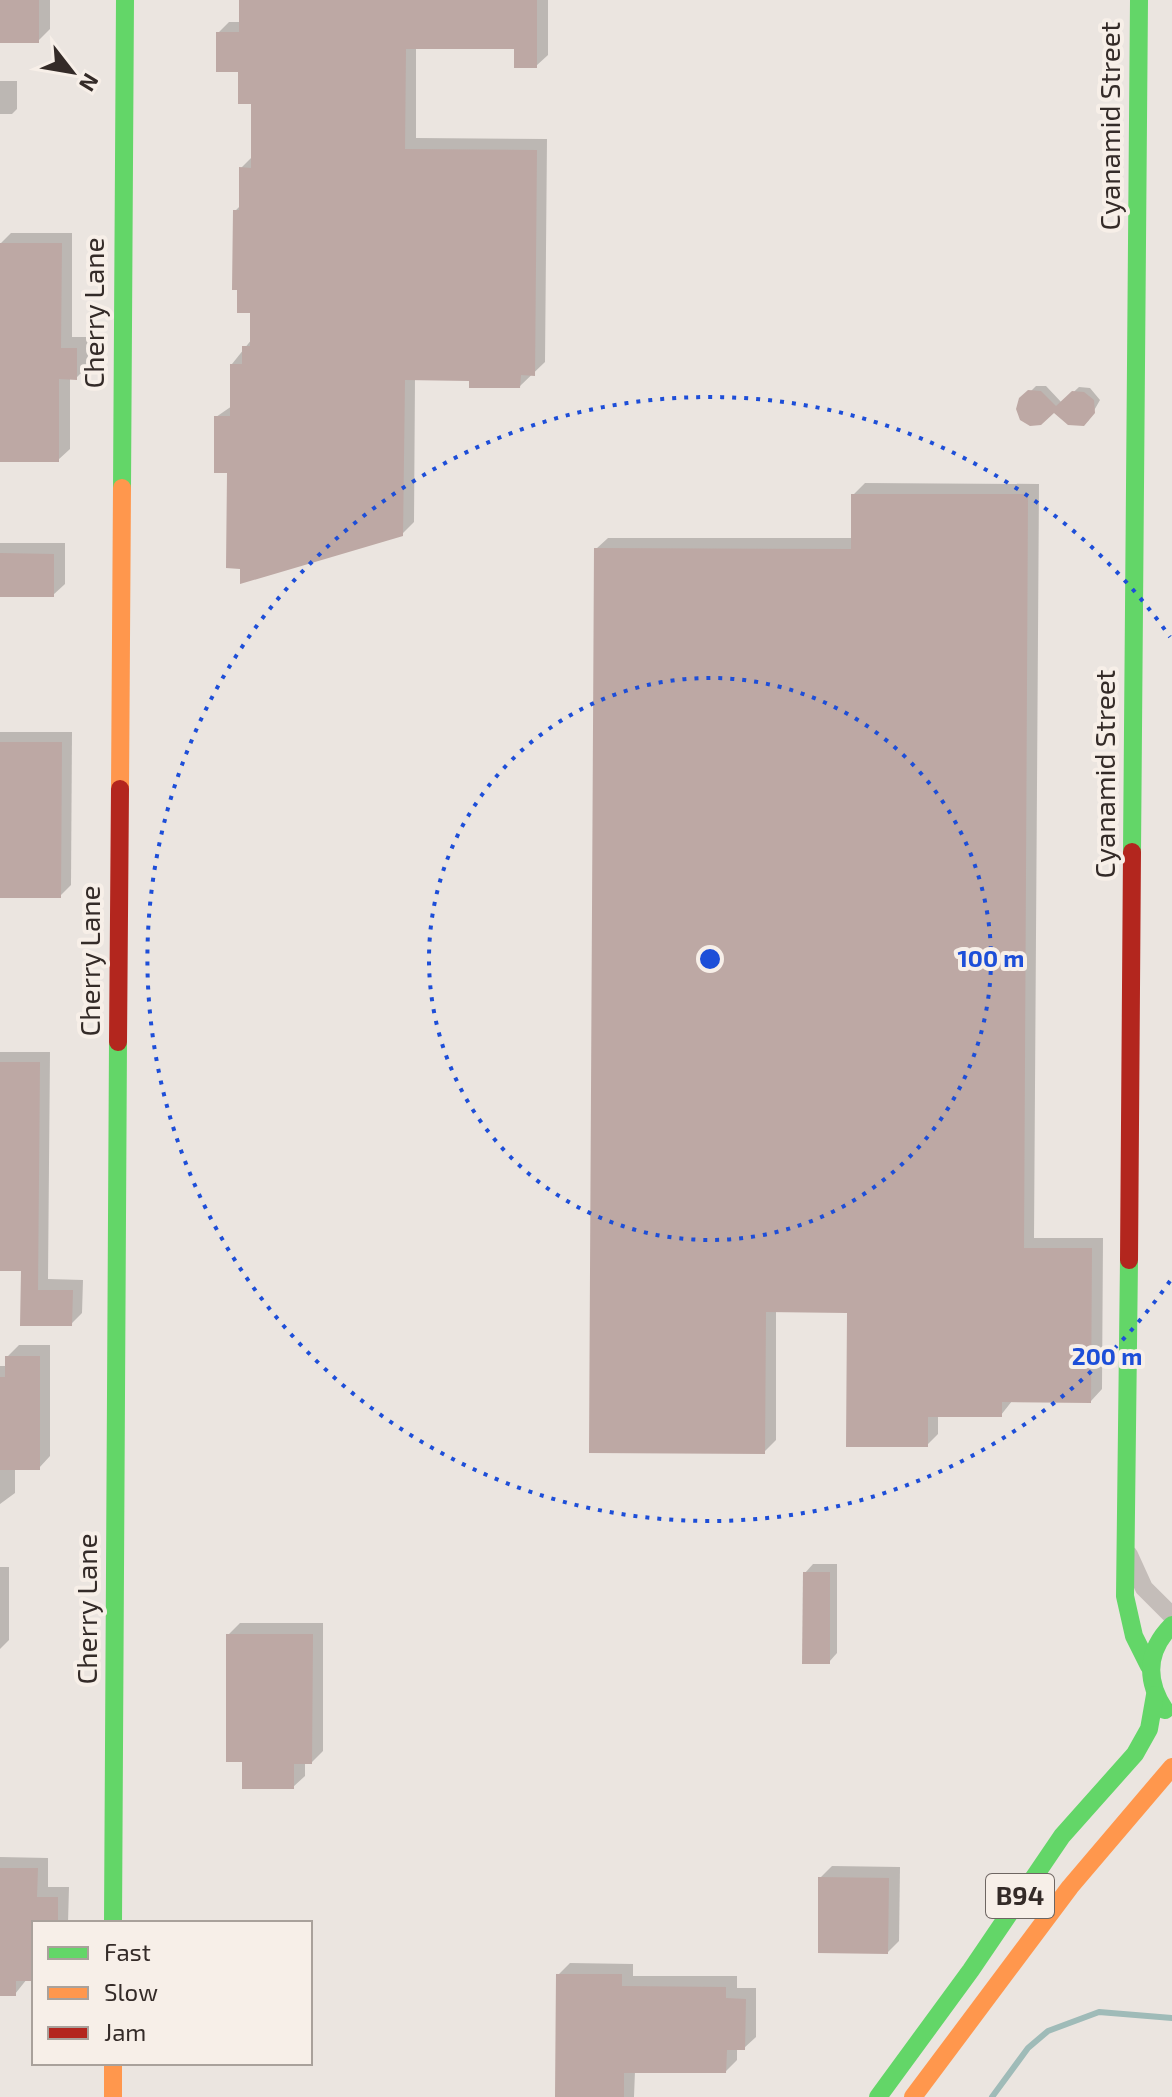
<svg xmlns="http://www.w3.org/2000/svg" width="1172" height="2097" font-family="'Exo 2',sans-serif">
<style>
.shadow{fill:#0003}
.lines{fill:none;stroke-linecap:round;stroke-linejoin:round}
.stream{stroke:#9fbbb8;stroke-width:6}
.building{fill:#bda8a4}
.street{stroke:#c4bdb9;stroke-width:18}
.fast{stroke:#63d668;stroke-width:18}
.slow{stroke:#ff974d;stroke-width:18}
.jam{stroke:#b3261e;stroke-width:18}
.ring{fill:none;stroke:#1d4ed8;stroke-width:4;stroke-dasharray:4 8}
.labels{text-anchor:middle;stroke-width:8;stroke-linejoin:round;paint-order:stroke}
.shield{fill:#f7efe8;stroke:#6e6662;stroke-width:2}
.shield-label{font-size:26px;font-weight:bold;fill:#342b28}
.street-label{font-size:28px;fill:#342b28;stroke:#f7efe8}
.centre{fill:#1d4ed8;stroke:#f7efe8;stroke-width:4}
.ring-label{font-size:24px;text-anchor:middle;font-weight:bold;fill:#1d4ed8;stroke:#f7efe8;stroke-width:8;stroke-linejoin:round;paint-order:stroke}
</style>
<rect width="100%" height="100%" fill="#ebe5e0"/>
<!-- shadow -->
<g class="shadow">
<path d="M0 0H50V29L38 41H0Z"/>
<path d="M241 0H548V55L536 66 516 47H416V138L547 139 545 362 520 386 471 379 415 378 414 522 402 534 229 471 216 417 232 406V364L252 339V311L235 211 241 205V168L253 156V102L240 70 218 33 229 22H241Z"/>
<path d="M0 81H17V109L12 114H0Z"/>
<path d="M11 233H72V337H88V366L76 378 70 377V449L58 460 0 453V244Z"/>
<path d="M1036 386H1046L1062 403 1079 387 1090 388 1100 400 1088 421 1074 425 1054 410 1018 404Z"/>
<path d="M865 483 1039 484 1034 1238H1103L1102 1389 1091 1401H1012L1001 1415H938V1434L927 1445 849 1311H776V1440L764 1452 596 549 608 538H853V495Z"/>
<path d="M0 543H65V584L53 595H0Z"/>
<path d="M0 732H72L71 885 60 896H0Z"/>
<path d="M0 1052H50L48 1279 83 1280 82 1313 71 1324H23V1269H0Z"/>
<path d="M19 1345H50V1456L39 1468H15V1493L0 1504V1366H7V1357Z"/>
<path d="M813 1564H837V1653L829 1662 805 1573Z"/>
<path d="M0 1567H9V1640L0 1649Z"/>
<path d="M240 1623H323V1751L312 1762H305V1776L293 1787 244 1760 228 1635Z"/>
<path d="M0 1857 48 1858V1887H69L68 1923H34V1979H27L15 1994H0Z"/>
<path d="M832 1866 900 1867 899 1941 888 1952 820 1878Z"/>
<path d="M570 1963 633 1964V1976H737V1988H756V2037L744 2048H737V2060L726 2071H635L634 2097H557L558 1975Z"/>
</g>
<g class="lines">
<!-- stream -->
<path class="stream" d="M992 2097 1028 2048 1048 2031 1099 2012 1172 2018"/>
</g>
<!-- building -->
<g class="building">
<rect x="0" y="0" width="39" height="43"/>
<path d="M239 0H537V68H514V49H406L405 149 537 150 535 376 521 375 520 388H469V381L405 380 403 536 240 584V569L226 568 227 473H214V416H230V364H242V346H250V313H237V290H232L233 210H239V167L251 168V104H238V72H216V32H239Z"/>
<path d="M0 243H62L61 348H77V380L59 379V462H0Z"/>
<path d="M1028 390 1041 391 1056 406 1072 391 1084 392 1094 400 1095 413 1084 426 1068 425 1054 413 1041 425 1030 426 1020 420 1016 409 1019 398Z"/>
<path d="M851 494H1028L1024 1248H1092L1091 1403 1002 1402V1417H928V1447H846L847 1313 766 1312 765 1454 589 1453 594 548 851 549Z"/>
<path d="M0 553 54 554V597H0Z"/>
<path d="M0 742H62L61 898H0Z"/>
<path d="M0 1062H40L38 1290H73L72 1326H20L21 1271H0Z"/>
<path d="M5 1356H40V1470H0V1377H5Z"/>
<path d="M803 1572H830V1664H802Z"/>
<path d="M226 1634H313L312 1764H294V1789H242V1762H226Z"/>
<path d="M0 1868H38L37 1897H58V1923H34V1981H16V1996H0Z"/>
<path d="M818 1877 889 1878 888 1954 818 1953Z"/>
<path d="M556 1974H622V1986L726 1987V1998L746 1999 745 2050H727L726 2073H624V2097H555Z"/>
</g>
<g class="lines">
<!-- street -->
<path class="street" d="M1129 1555 1144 1588 1172 1616"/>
<!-- fast -->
<g class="fast">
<path d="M122 488 125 0"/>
<path d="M1132 852 1139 0"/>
<path d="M1129 1260 1125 1596 1134 1636 1149 1666"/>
<path d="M1165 1710C1145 1680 1146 1651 1172 1625"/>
<path d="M113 1923 118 1042"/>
<path d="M878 2097 971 1970 1062 1836 1135 1754 1149 1729 1155 1695"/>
</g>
<!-- slow -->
<g class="slow">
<path d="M120 789 122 488"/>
<path d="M113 2063V2097"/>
<path d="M913 2097 1070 1887 1172 1767"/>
</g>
<!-- jam -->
<g class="jam">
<path d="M118 1042 120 789"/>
<path d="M1129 1260 1132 852"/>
</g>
</g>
<!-- distance rings -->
<g class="ring">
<circle cx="710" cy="959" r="281"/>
<path d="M1170 1281A562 562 0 1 1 1170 637"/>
</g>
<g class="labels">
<!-- shield labels -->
<rect class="shield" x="986" y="1874" width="68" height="44" rx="6"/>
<g class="shield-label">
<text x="1020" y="1905">B94</text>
</g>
<!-- street labels -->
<g class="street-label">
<text transform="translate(1110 126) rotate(-90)" y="10">Cyanamid Street</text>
<text transform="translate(94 313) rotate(-90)" y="10">Cherry Lane</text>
<text transform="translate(1105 774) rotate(-90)" y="10">Cyanamid Street</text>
<text transform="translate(90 961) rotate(-90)" y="10">Cherry Lane</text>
<text transform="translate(87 1609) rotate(-90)" y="10">Cherry Lane</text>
</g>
</g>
<circle cx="710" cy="959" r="12" class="centre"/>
<g class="ring-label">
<text x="991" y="967">100 m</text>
<text x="1107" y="1365">200 m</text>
</g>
<!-- legend -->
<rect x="32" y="1921" width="280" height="144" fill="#f7efe8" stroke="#a9a19b" stroke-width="2"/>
<rect x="48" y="1947" width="40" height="12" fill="#63d668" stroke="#a9a19b" stroke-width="2"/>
<text x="104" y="1961" font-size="24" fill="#342b28">Fast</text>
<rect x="48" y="1987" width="40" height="12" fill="#ff974d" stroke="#a9a19b" stroke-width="2"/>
<text x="104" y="2001" font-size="24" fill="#342b28">Slow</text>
<rect x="48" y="2027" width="40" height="12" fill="#b3261e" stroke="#a9a19b" stroke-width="2"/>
<text x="104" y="2041" font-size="24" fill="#342b28">Jam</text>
<!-- north arrow -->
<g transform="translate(72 72) rotate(121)" stroke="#f7efe8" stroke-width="6" paint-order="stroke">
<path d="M0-6L14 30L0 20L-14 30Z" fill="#342b28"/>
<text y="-12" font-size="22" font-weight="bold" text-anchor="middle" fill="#342b28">N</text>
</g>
</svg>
